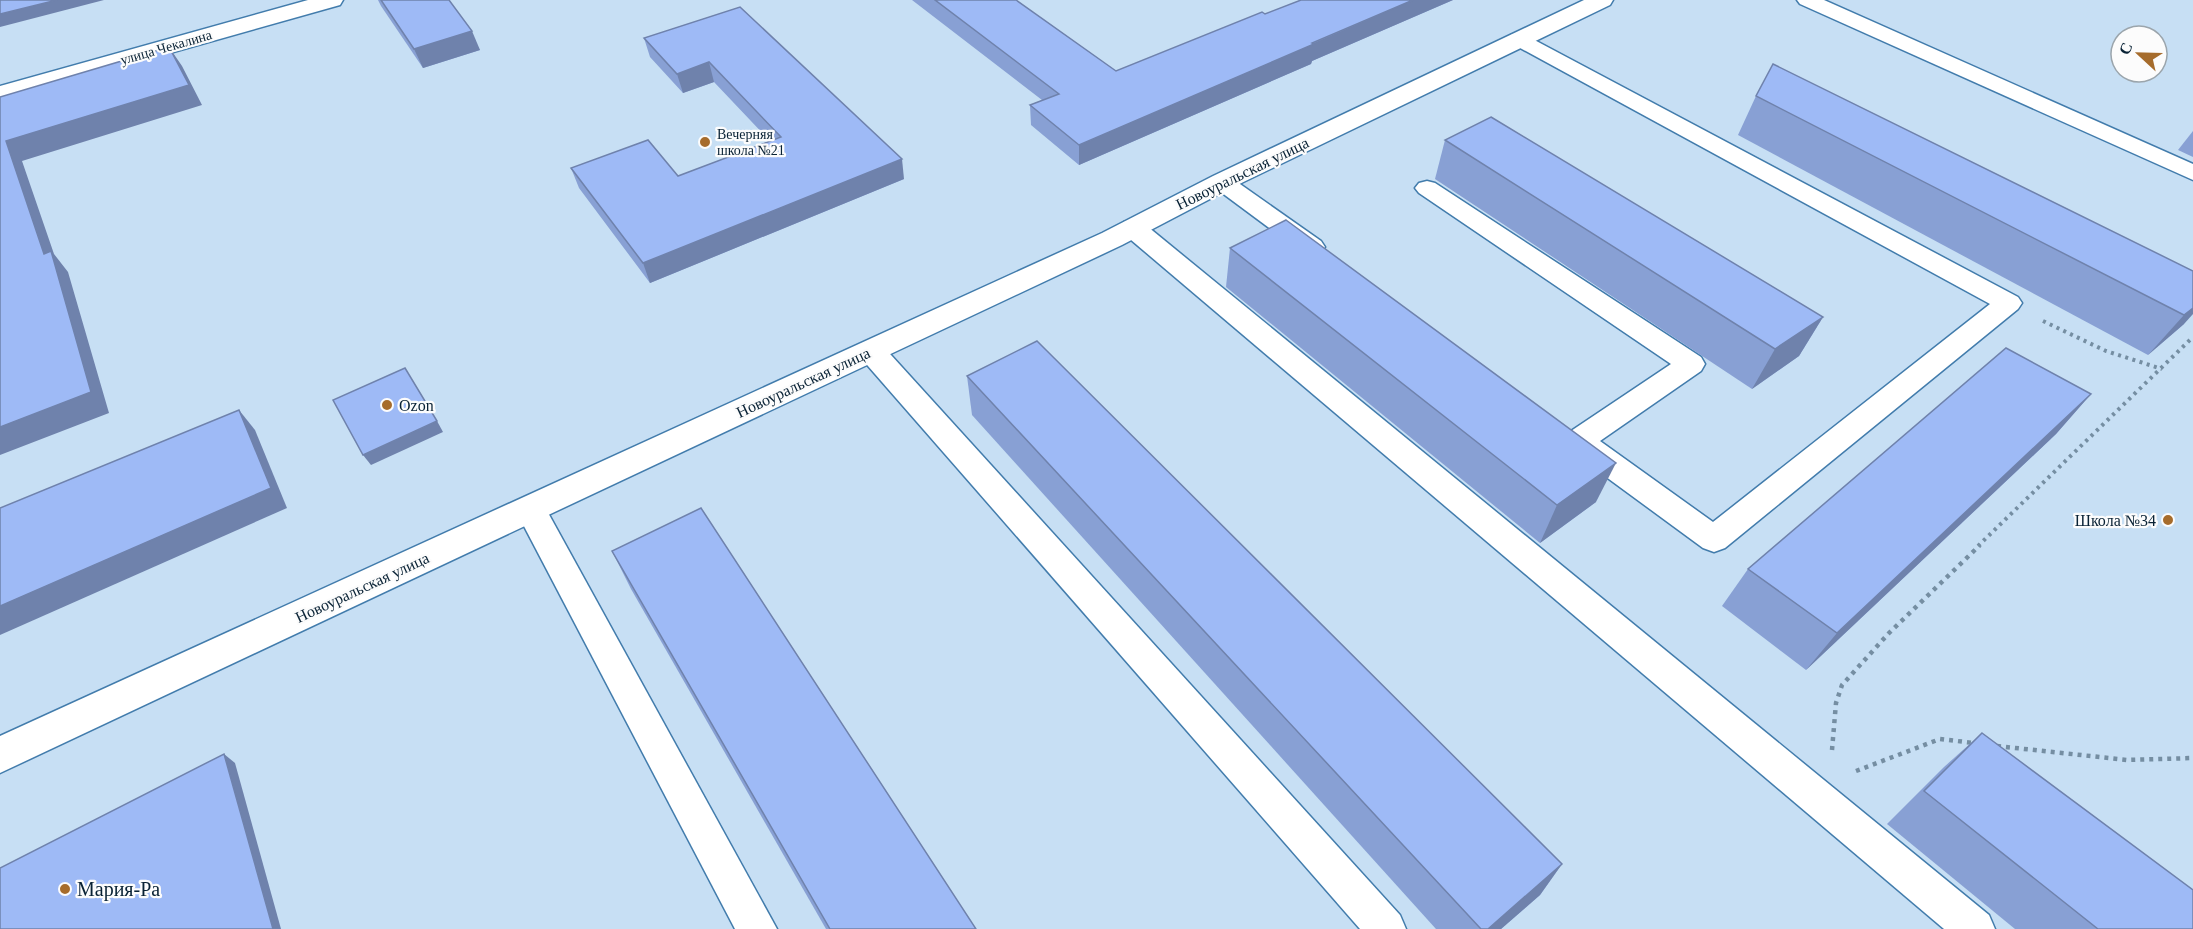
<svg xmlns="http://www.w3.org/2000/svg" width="2193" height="929" font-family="'Times New Roman',serif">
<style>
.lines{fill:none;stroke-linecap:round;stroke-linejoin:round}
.lane-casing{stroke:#427cac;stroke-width:3}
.street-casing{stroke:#427cac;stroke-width:3}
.secondary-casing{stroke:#427cac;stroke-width:3}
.path-far1{stroke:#758ea2;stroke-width:4;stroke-dasharray:3 4.5;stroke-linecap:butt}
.path{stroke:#758ea2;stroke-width:4.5;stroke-dasharray:4 5;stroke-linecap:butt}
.lane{fill:#fff;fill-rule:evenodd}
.street{fill:#fff;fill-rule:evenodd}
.secondary{fill:#fff;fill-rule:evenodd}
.wall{fill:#88a0d4}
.shaded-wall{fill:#6f82ac}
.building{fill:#9ebaf6;stroke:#6f82ac;stroke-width:1.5}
.poi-dot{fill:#a66c2c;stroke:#fcfcfc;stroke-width:2}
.labels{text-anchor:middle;stroke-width:4.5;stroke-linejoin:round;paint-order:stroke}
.far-street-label{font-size:14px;fill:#092235;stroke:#fcfcfc}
.far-poi-label{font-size:14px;fill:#092235;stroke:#fcfcfc;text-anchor:start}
.street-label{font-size:16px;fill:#092235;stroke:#fcfcfc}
.poi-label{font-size:16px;fill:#092235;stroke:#fcfcfc;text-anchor:start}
.near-poi-label{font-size:20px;fill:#092235;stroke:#fcfcfc;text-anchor:start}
</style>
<rect width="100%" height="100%" fill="#c7dff4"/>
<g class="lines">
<defs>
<g id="lane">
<path d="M1797 0H1824L2193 164V180L1800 4Z"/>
<path d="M1518 33 1525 35 2018 297 2022 303 2018 309 1725 548 1714 552 1703 548 1568 449 1563 441 1568 433 1671 364 1419 193 1415 188 1419 183 1427 181 1435 183 1701 357 1705 364 1701 371 1600 441 1713 522 1990 304 1511 43 1508 39 1511 35Z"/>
<path d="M1222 175 1230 177 1321 241 1325 247 1321 253 1312 255 1303 253 1214 187 1210 182 1214 177Z"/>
<path d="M1133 220 1142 222 1989 915 1995 929H1944L1124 234 1121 228 1124 222Z"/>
<path d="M871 341 881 344 1400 915 1406 929H1360L861 358 857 351 861 344Z"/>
<path d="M530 497 541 500 777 929H735L515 509 519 500Z"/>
</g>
<path id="street" d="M1584 0H1613L1610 5 1231 188 1122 245 0 773V736L1102 233 1213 176Z"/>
<path id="secondary" d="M308 0H343L340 5 0 101V86Z"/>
</defs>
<!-- lane casing -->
<use href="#lane" class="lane-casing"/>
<!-- street casing -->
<use href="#street" class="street-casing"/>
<!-- secondary casing -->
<use href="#secondary" class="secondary-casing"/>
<!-- path-far1 -->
<g class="path-far1">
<path d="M2043 321 2106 351 2162 369"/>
<path d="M1978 546 2193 337"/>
</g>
<!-- path -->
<g class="path">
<path d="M1997 746 2127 760 2193 758"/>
<path d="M1832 750 1836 703 1842 685 1889 633 1980 545"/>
<path d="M1856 771 1940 739 1974 743"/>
</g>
<!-- lane -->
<use href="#lane" class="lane"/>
<!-- street -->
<use href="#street" class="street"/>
<!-- secondary -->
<use href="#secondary" class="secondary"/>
</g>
<!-- wall -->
<g class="wall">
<path d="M378 0H449L480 50 423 68 381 6Z"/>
<path d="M912 0H1016L1116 71 1301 0H1453L1312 61 1311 64 1079 165 1031 125 1030 105 1042 100Z"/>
<path d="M740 7 904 179 650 283 579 188 571 168 678 176 770 141 714 82 683 93 650 57 644 38Z"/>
<path d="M1756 96 2193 271 2184 324 2148 355 1738 135Z"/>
<path d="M2193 131V157L2178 150Z"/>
<path d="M1445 140 1823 317 1799 356 1752 389 1435 179Z"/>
<path d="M1230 248 1596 502 1540 543 1226 287Z"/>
<path d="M967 376 1562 864 1540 895 1501 929H1436L972 415Z"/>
<path d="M2091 394 2056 434 1806 670 1722 606 1748 569Z"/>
<path d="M612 551 976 929H826L631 589Z"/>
<path d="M1982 733 2193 929H2015L1887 824 1944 767Z"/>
</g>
<!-- shaded-wall -->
<g class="shaded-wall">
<path d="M57 0H104L0 27V14Z"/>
<path d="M1413 0H1453L1312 61 1311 64 1079 165V145Z"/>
<path d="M472 31 480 50 423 68 414 49Z"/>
<path d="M169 47 182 66 202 105 22 161 54 254 68 272 109 413 0 455V427L44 254 6 141Z"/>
<path d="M709 62 714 82 683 93 677 74Z"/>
<path d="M902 159 904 179 650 283 643 263Z"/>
<path d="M2193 308V314L2184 324 2148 355 2184 315Z"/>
<path d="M1823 317 1799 356 1752 389 1775 349Z"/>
<path d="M2091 394 2056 434 1806 670 1837 633Z"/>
<path d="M239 410 255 430 287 508 0 635V606Z"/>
<path d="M437 421 443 432 371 465 363 455Z"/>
<path d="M1616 463 1596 502 1540 543 1557 505Z"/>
<path d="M224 754 235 763 281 929H273Z"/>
<path d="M1562 864 1540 895 1501 929H1488Z"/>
</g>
<!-- building -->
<g class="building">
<path d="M0 0H57L0 14Z"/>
<path d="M381 0H449L472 31 414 49Z"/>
<path d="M935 0H1016L1116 71 1262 12 1265 14 1301 0H1413L1312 43 1314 44 1079 145 1030 105 1059 94Z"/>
<path d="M740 7 902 159 643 263 571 168 648 140 678 176 781 137 709 62 677 74 644 38Z"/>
<path d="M169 47 189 85 6 141 44 254 51 251 91 392 0 427V97Z"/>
<path d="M1773 64 2193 271V308L2184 315 1756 96Z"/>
<path d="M1491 117 1823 317 1775 349 1445 140Z"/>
<path d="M1286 220 1616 463 1557 505 1230 248Z"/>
<path d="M1037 341 1562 864 1488 929H1481L967 376Z"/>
<path d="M2006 348 2091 394 1837 633 1748 569Z"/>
<path d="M405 368 437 421 363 455 333 400Z"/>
<path d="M239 410 271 488 0 606V508Z"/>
<path d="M701 508 976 929H830L612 551Z"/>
<path d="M1982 733 2193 890V929H2098L1924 791Z"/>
<path d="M224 754 273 929H0V868Z"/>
</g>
<!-- markers -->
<g class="poi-dot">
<circle cx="705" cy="142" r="6"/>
<circle cx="387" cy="405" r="6"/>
<circle cx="2168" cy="520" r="6"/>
<circle cx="65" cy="889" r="6"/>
</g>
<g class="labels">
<!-- far-street labels -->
<g class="far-street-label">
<text transform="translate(166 47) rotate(-16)" y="5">улица Чекалина</text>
</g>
<!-- far-poi labels -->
<g class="far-poi-label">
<text x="717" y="139">Вечерняя<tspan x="717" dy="16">школа №21</tspan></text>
</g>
<!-- street labels -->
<g class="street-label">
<text transform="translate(1242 173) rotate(-26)" y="6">Новоуральская улица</text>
<text transform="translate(803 382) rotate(-25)" y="6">Новоуральская улица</text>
<text transform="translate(362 587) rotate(-25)" y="6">Новоуральская улица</text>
</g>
<!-- poi labels -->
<g class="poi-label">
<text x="399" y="411">Ozon</text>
<text x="2156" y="526" text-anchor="end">Школа №34</text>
</g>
<!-- near-poi labels -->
<g class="near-poi-label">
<text x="77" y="896">Мария-Ра</text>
</g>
</g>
<!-- north arrow -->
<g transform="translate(2139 54) rotate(292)"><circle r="28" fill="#fcfcfc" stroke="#9ba5ac" stroke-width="1.5"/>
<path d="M0-4.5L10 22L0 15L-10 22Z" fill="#a66c2c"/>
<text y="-9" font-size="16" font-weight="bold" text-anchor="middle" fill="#092235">С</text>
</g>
</svg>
